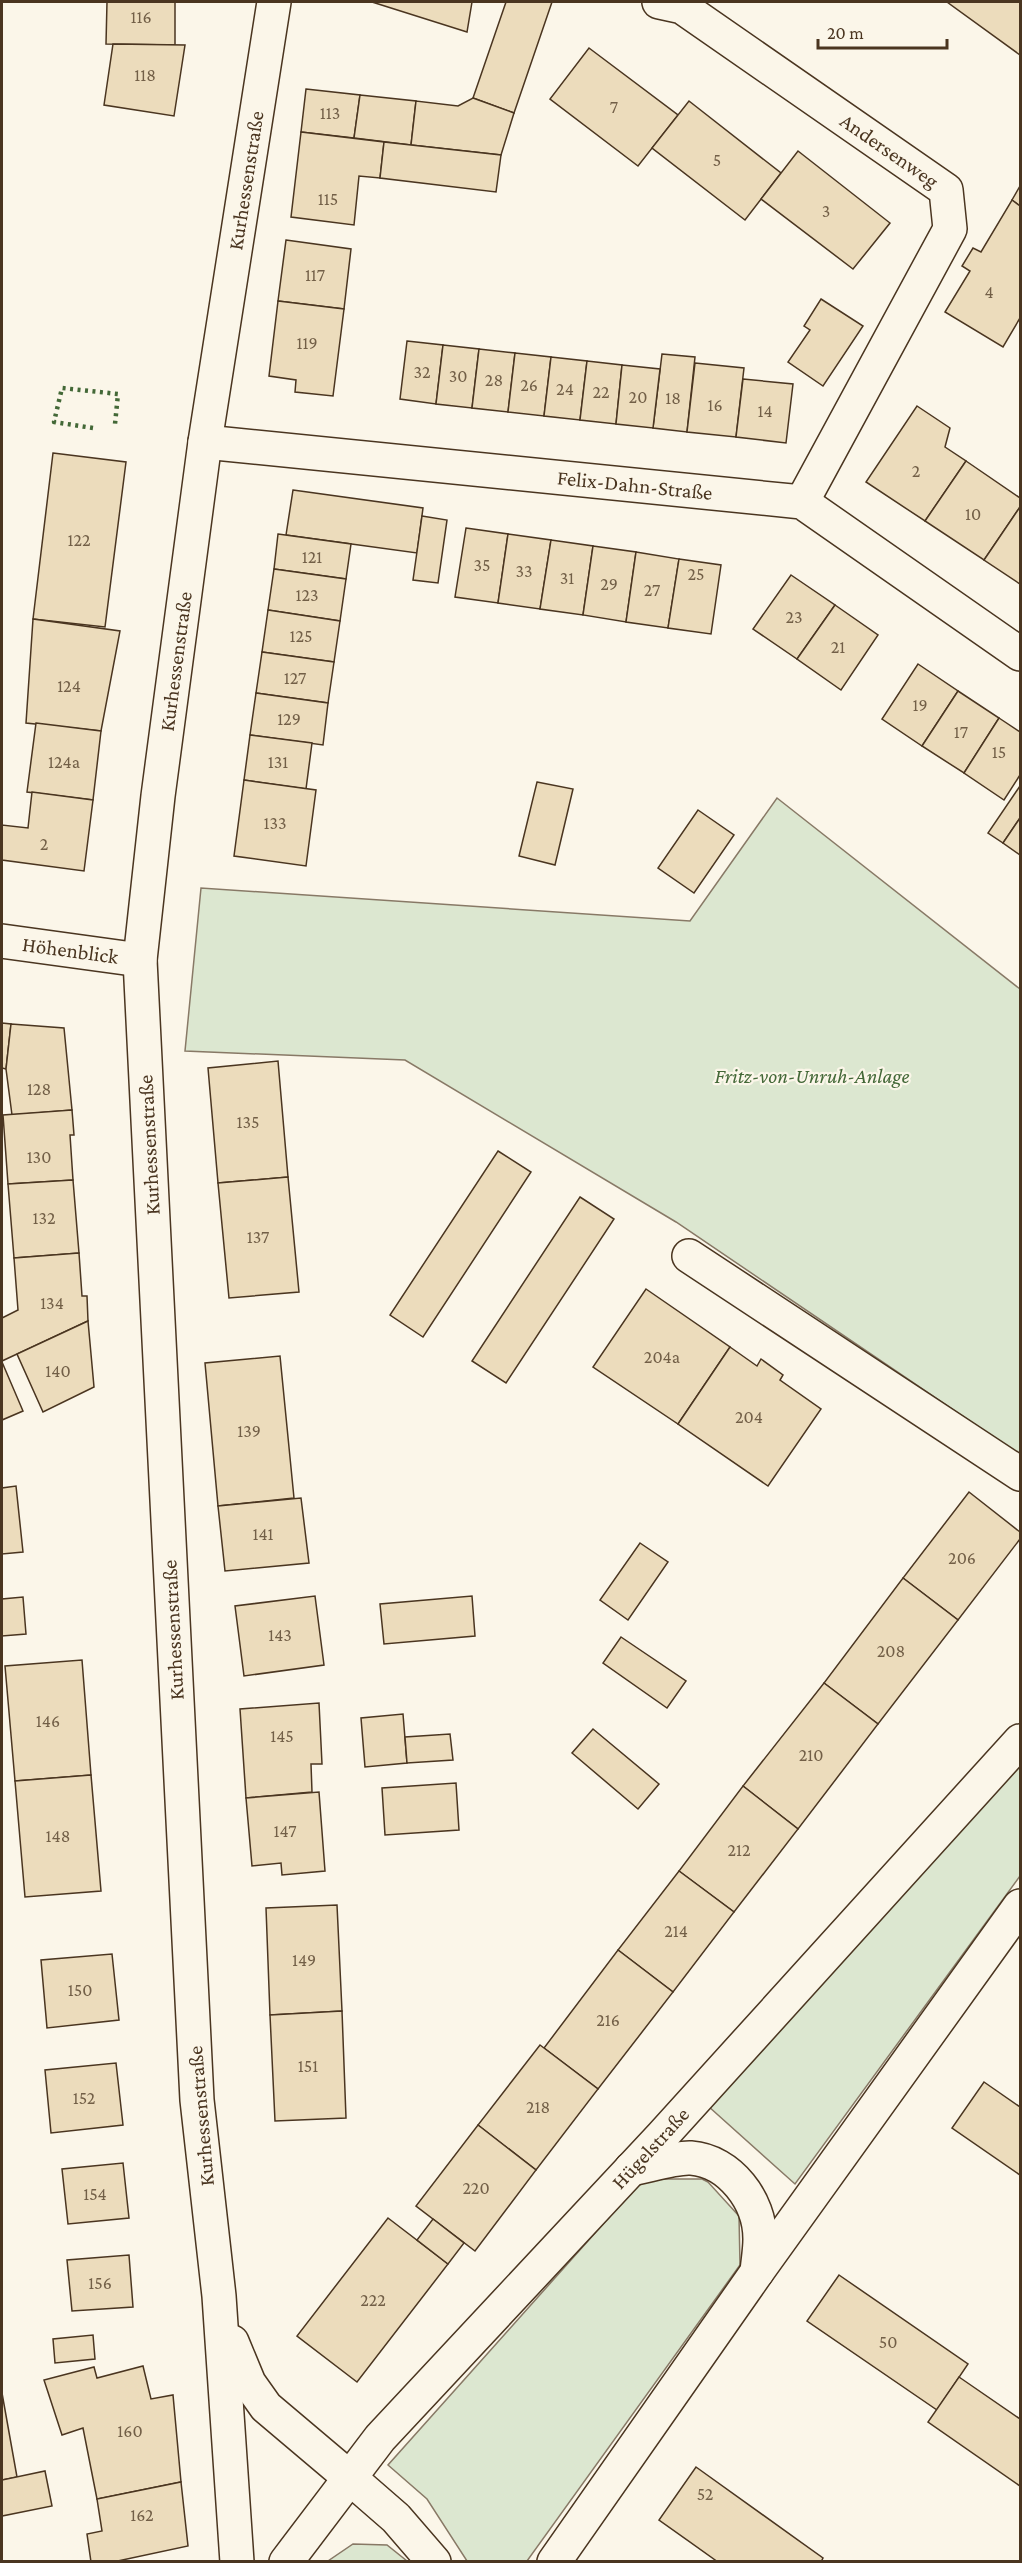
<svg xmlns="http://www.w3.org/2000/svg" width="1022" height="2563" font-family="'Crimson Pro',serif">
<style>
.green{fill:#dce7d0;stroke:#887966;stroke-width:1.5}
.building{fill:#ecdcbc;stroke:#4a3520;stroke-width:1.5}
.lines{fill:none;stroke-linecap:round;stroke-linejoin:round}
.minor-casing{stroke:#4a3520;stroke-width:36}
.major-casing{stroke:#4a3520;stroke-width:36}
.minor{stroke:#fbf6e9;stroke-width:33}
.major{stroke:#fbf6e9;stroke-width:33}
.hedge{stroke:#436837;stroke-width:4.5;stroke-dasharray:3 4.5;stroke-linecap:butt}
.labels{text-anchor:middle;stroke-width:4.5;stroke-linejoin:round;paint-order:stroke}
.number-label{font-size:18px;fill:#725f47}
.street-label{font-size:21px;fill:#4a3520;stroke:#fbf6e9}
.park-label{font-size:21px;font-style:italic;fill:#436837;stroke:#fbf6e9}
</style>
<rect width="100%" height="100%" fill="#fbf6e9"/>
<!-- green -->
<g class="green">
<path d="M777 798 1020 989V1455L676 1222 405 1060 185 1051 201 888 690 921Z"/>
<path d="M1020 1765V1876L795 2184 708 2106Z"/>
<path d="M650 2179H702L708 2182 739 2216 740 2265 527 2561H467L427 2499 388 2465 637 2186Z"/>
<path d="M353 2544 387 2545 407 2561H328Z"/>
</g>
<!-- building -->
<g class="building">
<path d="M107 2H175V45L106 44Z"/>
<path d="M372 2H472L467 32Z"/>
<path d="M506 2H552L514 113 473 98Z"/>
<path d="M947 2H1020V55Z"/>
<path d="M113 44 185 45 174 116 104 105Z"/>
<path d="M589 48 678 115 638 166 550 99Z"/>
<path d="M306 89 360 95 354 138 301 132Z"/>
<path d="M360 95 416 101 411 145 354 138Z"/>
<path d="M473 98 514 113 501 155 411 145 416 101 458 106Z"/>
<path d="M689 101 781 173 745 220 652 148Z"/>
<path d="M301 132 384 142 380 178 359 176 354 225 291 217Z"/>
<path d="M384 142 501 155 496 192 380 178Z"/>
<path d="M798 151 890 223 853 269 761 199Z"/>
<path d="M1020 186V206L1012 200Z"/>
<path d="M1012 200 1020 206V318L1003 347 945 312 970 271 962 266 973 248 981 252Z"/>
<path d="M286 240 351 249 344 309 278 301Z"/>
<path d="M821 299 863 326 823 386 788 362 810 330 804 326Z"/>
<path d="M278 301 344 309 333 396 295 392 296 380 269 376Z"/>
<path d="M407 341 443 345 436 404 400 399Z"/>
<path d="M443 345 479 349 472 408 436 404Z"/>
<path d="M479 349 515 353 508 412 472 408Z"/>
<path d="M515 353 551 357 544 416 508 412Z"/>
<path d="M662 354 695 357 687 432 653 428Z"/>
<path d="M551 357 587 361 580 420 544 416Z"/>
<path d="M587 361 622 365 616 424 580 420Z"/>
<path d="M695 363 744 368 736 437 687 432Z"/>
<path d="M622 365 660 369 653 428 616 424Z"/>
<path d="M743 379 793 384 786 443 736 437Z"/>
<path d="M917 406 950 428 945 447 966 461 925 521 866 482Z"/>
<path d="M53 453 126 462 105 627 33 619Z"/>
<path d="M966 461 1020 498V507L984 560 925 521Z"/>
<path d="M293 490 423 508 417 553 286 535Z"/>
<path d="M1020 507V584L984 560Z"/>
<path d="M422 516 447 520 438 583 413 580Z"/>
<path d="M466 528 508 534 498 603 455 597Z"/>
<path d="M278 534 351 544 346 579 274 569Z"/>
<path d="M508 534 551 540 540 609 498 603Z"/>
<path d="M551 540 593 546 583 615 540 609Z"/>
<path d="M593 546 636 552 626 622 583 615Z"/>
<path d="M636 552 679 559 668 628 626 622Z"/>
<path d="M679 559 721 565 711 634 668 628Z"/>
<path d="M274 569 346 579 340 621 268 610Z"/>
<path d="M791 575 835 605 797 659 753 629Z"/>
<path d="M835 605 878 635 841 690 797 659Z"/>
<path d="M268 610 340 621 334 662 262 652Z"/>
<path d="M33 619 120 631 101 731 26 723Z"/>
<path d="M262 652 334 662 328 703 256 693Z"/>
<path d="M918 664 958 691 922 746 882 719Z"/>
<path d="M958 691 999 718 964 773 922 746Z"/>
<path d="M256 693 328 703 323 745 250 735Z"/>
<path d="M999 718 1020 732V775L1004 800 964 773Z"/>
<path d="M36 723 101 731 93 800 27 792Z"/>
<path d="M250 735 312 743 306 789 244 780Z"/>
<path d="M244 780 316 790 306 866 234 856Z"/>
<path d="M537 782 573 789 555 865 519 856Z"/>
<path d="M1020 786V818L1003 843 988 833Z"/>
<path d="M32 792 93 800 84 871 2 860V825L28 828Z"/>
<path d="M698 810 734 835 694 893 658 868Z"/>
<path d="M1020 818V855L1003 843Z"/>
<path d="M2 1023 11 1024 6 1069 2 1068Z"/>
<path d="M11 1024 64 1028 72 1110 12 1115 6 1069Z"/>
<path d="M278 1061 288 1177 218 1183 208 1068Z"/>
<path d="M72 1110 74 1135H70L73 1180 8 1184 3 1115Z"/>
<path d="M498 1151 531 1172 423 1337 390 1315Z"/>
<path d="M288 1177 299 1292 229 1298 218 1183Z"/>
<path d="M73 1180 79 1253 14 1258 8 1184Z"/>
<path d="M580 1197 614 1219 506 1383 472 1361Z"/>
<path d="M79 1253 82 1296H87L88 1321 2 1361V1318L18 1310 14 1258Z"/>
<path d="M646 1289 730 1347 678 1424 593 1367Z"/>
<path d="M88 1321 94 1387 43 1412 17 1354Z"/>
<path d="M730 1347 757 1366 761 1359 783 1375 780 1380 821 1409 768 1486 678 1424Z"/>
<path d="M280 1356 294 1498 218 1506 205 1363Z"/>
<path d="M2 1362 23 1411 2 1420Z"/>
<path d="M16 1486 23 1552 2 1554V1488Z"/>
<path d="M969 1492 1020 1532V1539L958 1620 903 1578Z"/>
<path d="M301 1498 309 1563 225 1571 218 1506Z"/>
<path d="M640 1543 668 1562 628 1620 600 1600Z"/>
<path d="M903 1578 958 1620 878 1724 824 1683Z"/>
<path d="M315 1596 324 1665 244 1676 235 1606Z"/>
<path d="M472 1596 475 1636 384 1644 380 1604Z"/>
<path d="M23 1597 26 1634 2 1636V1599Z"/>
<path d="M621 1637 686 1681 667 1708 603 1663Z"/>
<path d="M82 1660 91 1775 15 1781 5 1666Z"/>
<path d="M824 1683 878 1724 798 1829 743 1786Z"/>
<path d="M319 1703 322 1764H311L312 1792 246 1798 240 1709Z"/>
<path d="M403 1714 407 1763 365 1767 361 1718Z"/>
<path d="M593 1729 659 1784 638 1809 572 1753Z"/>
<path d="M450 1734 453 1760 407 1763 405 1737Z"/>
<path d="M91 1775 101 1891 25 1897 15 1781Z"/>
<path d="M456 1783 459 1830 385 1835 382 1788Z"/>
<path d="M743 1786 798 1829 734 1912 679 1871Z"/>
<path d="M319 1792 325 1871 282 1875 281 1863 252 1866 246 1798Z"/>
<path d="M679 1871 734 1912 673 1992 618 1950Z"/>
<path d="M337 1905 342 2011 270 2015 266 1908Z"/>
<path d="M618 1950 673 1992 598 2089 544 2048Z"/>
<path d="M112 1954 119 2020 47 2028 41 1960Z"/>
<path d="M342 2011 346 2118 275 2121 270 2015Z"/>
<path d="M540 2045 598 2089 536 2170 478 2125Z"/>
<path d="M116 2063 123 2125 51 2133 45 2070Z"/>
<path d="M984 2082 1020 2107V2175L952 2128Z"/>
<path d="M478 2125 536 2170 475 2251 416 2206Z"/>
<path d="M123 2163 129 2218 68 2224 62 2169Z"/>
<path d="M388 2218 448 2264 357 2382 297 2336Z"/>
<path d="M433 2219 464 2243 448 2264 417 2240Z"/>
<path d="M129 2255 133 2307 72 2311 67 2260Z"/>
<path d="M839 2275 968 2364 937 2410 807 2321Z"/>
<path d="M93 2335 95 2359 55 2363 53 2339Z"/>
<path d="M143 2366 151 2399 173 2395 181 2482 97 2499 83 2428 62 2435 44 2380 94 2367 97 2378Z"/>
<path d="M959 2377 1020 2419V2486L928 2422Z"/>
<path d="M2 2393 17 2477 2 2480Z"/>
<path d="M696 2467 823 2558 821 2562H718L659 2520Z"/>
<path d="M45 2471 52 2506 2 2516V2480Z"/>
<path d="M181 2482 188 2546 113 2562H91L87 2534 102 2531 97 2499Z"/>
</g>
<g class="lines">
<defs>
<g id="minor">
<path id="s1" d="M659 2 682 7 946 190 950 229 802 502"/>
<path id="s2" d="M205 442 802 502 1020 654"/>
<path id="s3" d="M2 941 140 960"/>
<path d="M689 1256 1020 1474"/>
<path d="M631 2169C648 2166 675 2157 691 2158 730 2161 760 2201 760 2239 760 2250 758 2261 757 2272"/>
<path d="M232 2342 249 2383 266 2407 350 2478"/>
<path id="s4" d="M237 2562 219 2296 197 2100 140 960 158 796 205 442 274 2"/>
</g>
<g id="major">
<path d="M350 2478 396 2518 434 2562"/>
<path id="s5" d="M286 2562 380 2438 662 2136 1020 1741"/>
<path d="M554 2562 757 2272 1020 1906"/>
</g>
</defs>
<!-- minor casing -->
<use href="#minor" class="minor-casing"/>
<!-- major casing -->
<use href="#major" class="major-casing"/>
<!-- minor -->
<use href="#minor" class="minor"/>
<!-- major -->
<use href="#major" class="major"/>
<!-- hedge -->
<path class="hedge" d="M93 428 54 422 62 388 118 394 115 424"/>
</g>
<g class="labels">
<!-- number labels -->
<g class="number-label">
<text x="141" y="23">116</text>
<text x="145" y="81">118</text>
<text x="614" y="113">7</text>
<text x="330" y="119">113</text>
<text x="717" y="166">5</text>
<text x="328" y="205">115</text>
<text x="826" y="217">3</text>
<text x="315" y="281">117</text>
<text x="989" y="298">4</text>
<text x="307" y="349">119</text>
<text x="422" y="378">32</text>
<text x="458" y="382">30</text>
<text x="494" y="386">28</text>
<text x="529" y="391">26</text>
<text x="565" y="395">24</text>
<text x="601" y="398">22</text>
<text x="638" y="403">20</text>
<text x="673" y="404">18</text>
<text x="715" y="411">16</text>
<text x="765" y="417">14</text>
<text x="916" y="477">2</text>
<text x="973" y="520">10</text>
<text x="79" y="546">122</text>
<text x="312" y="563">121</text>
<text x="482" y="571">35</text>
<text x="524" y="577">33</text>
<text x="696" y="580">25</text>
<text x="567" y="584">31</text>
<text x="609" y="590">29</text>
<text x="652" y="596">27</text>
<text x="307" y="601">123</text>
<text x="794" y="623">23</text>
<text x="301" y="642">125</text>
<text x="838" y="653">21</text>
<text x="295" y="684">127</text>
<text x="69" y="692">124</text>
<text x="920" y="711">19</text>
<text x="289" y="725">129</text>
<text x="961" y="738">17</text>
<text x="999" y="758">15</text>
<text x="64" y="768">124a</text>
<text x="278" y="768">131</text>
<text x="275" y="829">133</text>
<text x="44" y="850">2</text>
<text x="39" y="1095">128</text>
<text x="248" y="1128">135</text>
<text x="39" y="1163">130</text>
<text x="44" y="1224">132</text>
<text x="258" y="1243">137</text>
<text x="52" y="1309">134</text>
<text x="662" y="1363">204a</text>
<text x="58" y="1377">140</text>
<text x="749" y="1423">204</text>
<text x="249" y="1437">139</text>
<text x="263" y="1540">141</text>
<text x="962" y="1564">206</text>
<text x="280" y="1641">143</text>
<text x="891" y="1657">208</text>
<text x="48" y="1727">146</text>
<text x="282" y="1742">145</text>
<text x="811" y="1761">210</text>
<text x="285" y="1837">147</text>
<text x="58" y="1842">148</text>
<text x="739" y="1856">212</text>
<text x="676" y="1937">214</text>
<text x="304" y="1966">149</text>
<text x="80" y="1996">150</text>
<text x="608" y="2026">216</text>
<text x="308" y="2072">151</text>
<text x="84" y="2104">152</text>
<text x="538" y="2113">218</text>
<text x="476" y="2194">220</text>
<text x="95" y="2200">154</text>
<text x="100" y="2289">156</text>
<text x="373" y="2306">222</text>
<text x="888" y="2348">50</text>
<text x="130" y="2437">160</text>
<text x="705" y="2500">52</text>
<text x="142" y="2521">162</text>
</g>
<!-- street labels -->
<g class="street-label">
<text dy="7" stroke="none"><textPath href="#s1" startOffset="276">Andersenweg</textPath></text>
<text dy="7" stroke="none"><textPath href="#s4" startOffset="2392">Kurhessenstraße</textPath></text>
<text dy="7" stroke="none"><textPath href="#s2" startOffset="432">Felix-Dahn-Straße</textPath></text>
<text dy="7" stroke="none"><textPath href="#s4" startOffset="1906">Kurhessenstraße</textPath></text>
<text dy="7" stroke="none"><textPath href="#s3" startOffset="69">Höhenblick</textPath></text>
<text transform="translate(149 1145) rotate(-93)" y="7">Kurhessenstraße</text>
<text transform="translate(173 1630) rotate(-93)" y="7">Kurhessenstraße</text>
<text transform="translate(201 2116) rotate(-95)" y="7">Kurhessenstraße</text>
<text dy="7" stroke="none"><textPath href="#s5" startOffset="552">Hügelstraße</textPath></text>
</g>
<!-- park labels -->
<g class="park-label">
<text x="812" y="1083">Fritz-von-Unruh-Anlage</text>
</g>
</g>
<!-- border -->
<rect width="1022" height="2563" fill="none" stroke="#4a3520" stroke-width="6"/>
<!-- scale -->
<path d="M818 39v9h129v-9" fill="none" stroke="#4a3520" stroke-width="3"/>
<text x="827" y="39" font-size="18" fill="#4a3520" stroke="#fbf6e9" stroke-width="4.5" paint-order="stroke">20 m</text>
</svg>
